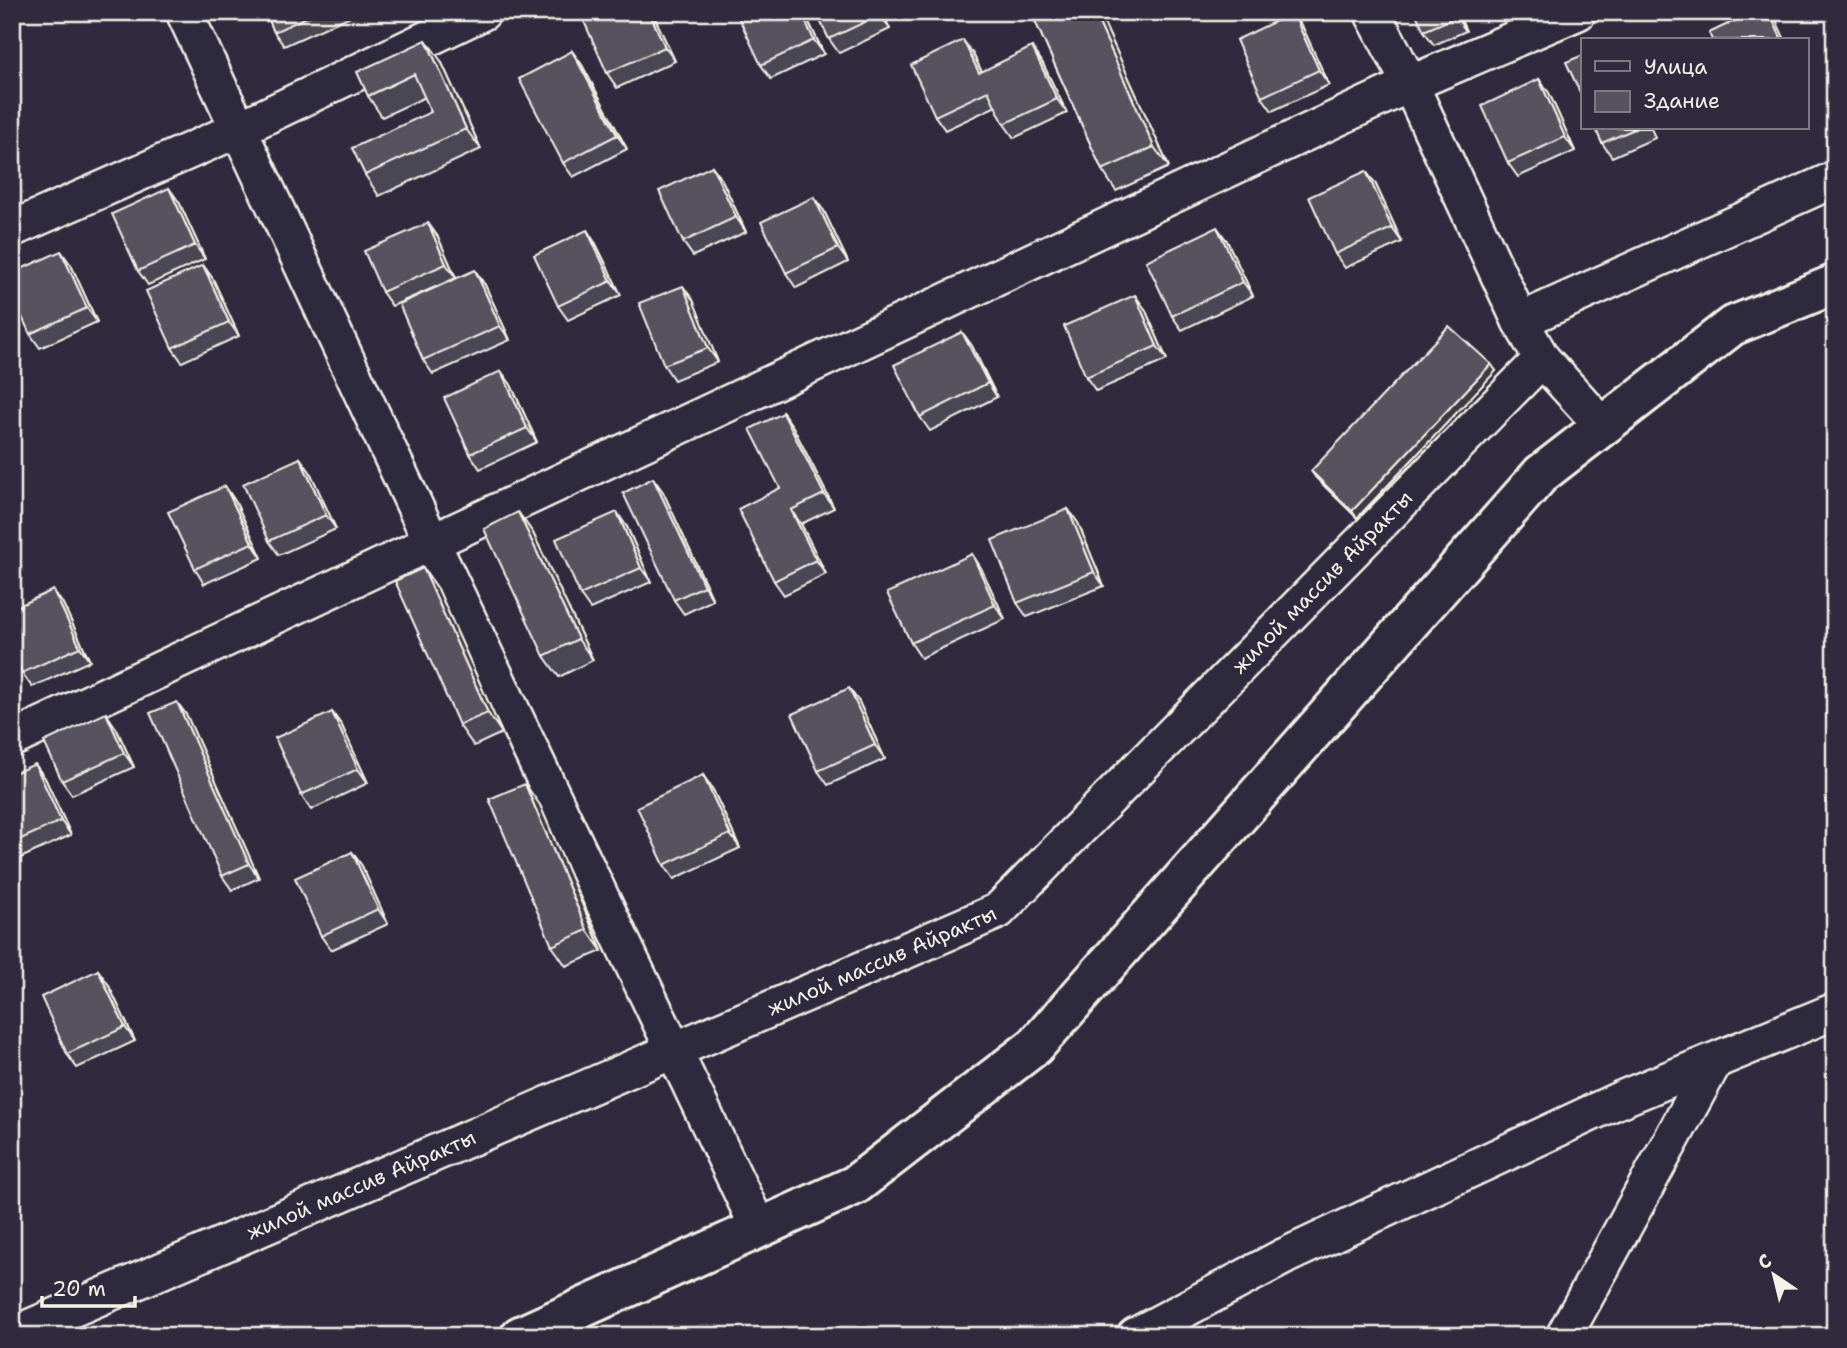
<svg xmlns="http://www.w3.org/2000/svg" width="1847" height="1348" font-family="'Shantell Sans',sans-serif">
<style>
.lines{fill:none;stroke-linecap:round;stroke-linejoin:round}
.street-casing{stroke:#f4f1e8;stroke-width:40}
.secondary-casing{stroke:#f4f1e8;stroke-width:44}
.street{stroke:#2f2a3d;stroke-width:35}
.secondary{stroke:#2f2a3d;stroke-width:38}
.wall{fill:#4a4752;stroke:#f4f1e8;stroke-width:2}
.shaded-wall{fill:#3c3942;stroke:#f4f1e8;stroke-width:2}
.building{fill:#56525f;stroke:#f4f1e8;stroke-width:2}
.labels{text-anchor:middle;stroke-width:7;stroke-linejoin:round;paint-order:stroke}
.street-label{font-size:21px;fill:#f4f1e8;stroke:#2f2a3d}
</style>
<rect width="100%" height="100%" fill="#2f2a3d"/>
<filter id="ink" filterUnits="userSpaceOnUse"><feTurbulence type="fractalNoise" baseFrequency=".0143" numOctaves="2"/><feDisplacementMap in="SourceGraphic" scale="14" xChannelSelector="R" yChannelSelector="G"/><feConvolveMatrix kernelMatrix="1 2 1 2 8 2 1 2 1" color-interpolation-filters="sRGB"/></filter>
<g filter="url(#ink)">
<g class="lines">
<defs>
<g id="street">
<path d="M184 12 432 543 759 1229"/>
<path d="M12 229 239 129 483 12"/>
<path d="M1520 321 1835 179"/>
<path d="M1542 359 1603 426"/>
<path d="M12 739 1410 84 1578 12"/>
<path id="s1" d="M12 1335 998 911 1542 359 1520 321 1410 84 1372 12"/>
<path d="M1135 1336 1285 1256 1621 1099 1835 1011"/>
<path d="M1564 1336 1714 1062"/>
</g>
<path id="secondary" d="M520 1336 855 1185 1035 1046 1541 474 1732 326 1835 284"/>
</defs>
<!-- street casing -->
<use href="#street" class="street-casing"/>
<!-- secondary casing -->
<use href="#secondary" class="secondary-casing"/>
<!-- street -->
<use href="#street" class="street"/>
<!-- secondary -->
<use href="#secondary" class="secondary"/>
</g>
<!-- wall -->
<g class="wall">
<path d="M266 12H352L353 15 284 46 274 32Z"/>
<path d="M591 12H652L675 61 617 88 607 73Z"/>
<path d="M740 12H804L824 54 771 79 761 65Z"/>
<path d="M816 12H882L890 29 839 53 829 39Z"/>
<path d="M1031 12H1099L1169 167 1116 191 1102 170Z"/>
<path d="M1457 12 1466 31 1434 45 1424 31Z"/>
<path d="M1303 28 1329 85 1272 111 1262 97Z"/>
<path d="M1032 47 1042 62 1067 113 1014 138 1004 124 996 106 945 130 935 116 973 54 982 72Z"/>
<path d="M572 51 582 65 627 149 573 177 563 163Z"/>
<path d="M441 61 481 149 379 196 365 175 431 112 425 97 382 117 368 96Z"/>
<path d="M1539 79 1549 93 1575 151 1518 177 1508 163Z"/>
<path d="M1595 128H1651L1655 138 1612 157 1602 143Z"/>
<path d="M712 166 722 180 746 232 693 256 683 242Z"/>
<path d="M1376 185 1402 242 1345 268 1335 254Z"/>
<path d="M179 202 205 259 148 285 138 271Z"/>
<path d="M824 211 848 262 796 288 786 273Z"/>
<path d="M428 223 438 237 456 278 392 306 382 292Z"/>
<path d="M1227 241 1253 296 1182 330 1172 316Z"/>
<path d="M596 244 621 295 568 320 558 306Z"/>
<path d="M71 265 97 322 40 348 30 334Z"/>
<path d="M203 265 213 279 239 336 182 362 172 348Z"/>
<path d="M485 285 510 340 433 374 423 360Z"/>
<path d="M693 300 718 362 674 380 664 365Z"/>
<path d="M1145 309 1167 360 1096 391 1086 377Z"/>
<path d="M962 332 972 346 997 397 930 431 920 417Z"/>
<path d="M1491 364 1496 371 1357 518 1316 478 1311 471Z"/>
<path d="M501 371 511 385 537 442 480 469 470 454Z"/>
<path d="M783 413 793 427 834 508 801 524 826 574 784 595 774 581 780 488Z"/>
<path d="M300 458 310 472 336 529 279 555 269 541Z"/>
<path d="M653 478 663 492 713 600 684 614 674 600Z"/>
<path d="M225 486 235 501 262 558 204 584 195 569Z"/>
<path d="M1068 509 1078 523 1104 586 1027 617 1017 603Z"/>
<path d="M518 512 533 533 593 660 559 677 544 656Z"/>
<path d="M627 527 651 582 590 609 580 595Z"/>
<path d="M972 554 981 568 1005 619 921 658 911 643Z"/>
<path d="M423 568 438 589 502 733 474 746 459 725Z"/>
<path d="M63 604 90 661 32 687 22 673Z"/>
<path d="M177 702 187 716 259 878 232 890 222 876Z"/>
<path d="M859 702 885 759 828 785 818 771Z"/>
<path d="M332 712 342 726 368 783 311 810 301 795Z"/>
<path d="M116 728 134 767 72 795 62 781Z"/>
<path d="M12 774 45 778 71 835 14 861 12 859Z"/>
<path d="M703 775 713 790 740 848 674 879 664 865Z"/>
<path d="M540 805 602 951 566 966 552 946Z"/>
<path d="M352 852 362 866 388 924 331 950 321 936Z"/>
<path d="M98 970 108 984 135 1041 77 1068 67 1054Z"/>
</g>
<!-- shaded-wall -->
<g class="shaded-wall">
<path d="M649 12H652L675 61 665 47Z"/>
<path d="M801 12H804L824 54 814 40Z"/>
<path d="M879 12H882L890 29 880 15Z"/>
<path d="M1094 12H1099L1169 167 1154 147Z"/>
<path d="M1454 12H1457L1466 31 1456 17Z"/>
<path d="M1769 12H1771L1776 20 1785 40H1782Z"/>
<path d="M1293 13 1303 28 1329 85 1319 70Z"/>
<path d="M426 40 441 61 481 149 466 129Z"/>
<path d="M963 40 973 54 989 87 979 73Z"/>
<path d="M1032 47 1042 62 1067 113 1057 99Z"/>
<path d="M572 51 582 65 627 149 617 135Z"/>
<path d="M1539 79 1549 93 1575 151 1565 137Z"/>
<path d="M712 166 722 180 746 232 736 217Z"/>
<path d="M1366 171 1376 185 1402 242 1392 228Z"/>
<path d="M169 188 179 202 205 259 195 245Z"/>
<path d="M814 197 824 211 848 262 838 248Z"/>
<path d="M428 223 438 237 456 278 446 264Z"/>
<path d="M1217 227 1227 241 1253 296 1243 282Z"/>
<path d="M587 230 596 244 621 295 611 281Z"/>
<path d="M61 251 71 265 97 322 87 308Z"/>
<path d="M203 265 213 279 239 336 229 322Z"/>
<path d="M475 270 485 285 510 340 500 326Z"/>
<path d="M683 286 693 300 718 362 708 348Z"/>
<path d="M1135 295 1145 309 1167 360 1157 346Z"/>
<path d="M962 332 972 346 997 397 988 383Z"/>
<path d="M1491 364 1496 371 1357 518 1352 511Z"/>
<path d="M501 371 511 385 537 442 527 428Z"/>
<path d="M783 413 793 427 834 508 824 494Z"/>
<path d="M300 458 310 472 336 529 326 515Z"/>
<path d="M653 478 663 492 713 600 704 586Z"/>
<path d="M225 486 235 501 262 558 252 543Z"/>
<path d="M1068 509 1078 523 1104 586 1094 572Z"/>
<path d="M791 510 801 524 826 574 816 560Z"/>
<path d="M518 512 533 533 593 660 578 639Z"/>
<path d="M617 512 627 527 651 582 641 568Z"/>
<path d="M972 554 981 568 1005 619 995 605Z"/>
<path d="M423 568 438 589 502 733 488 713Z"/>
<path d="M53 590 63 604 90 661 80 647Z"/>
<path d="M849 688 859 702 885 759 875 745Z"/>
<path d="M177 702 187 716 259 878 249 864Z"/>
<path d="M332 712 342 726 368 783 358 769Z"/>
<path d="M106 713 116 728 134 767 124 753Z"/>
<path d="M35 764 45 778 71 835 61 821Z"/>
<path d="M703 775 713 790 740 848 730 834Z"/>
<path d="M525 784 540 805 602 951 587 930Z"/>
<path d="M352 852 362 866 388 924 378 909Z"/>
<path d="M98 970 108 984 135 1041 125 1027Z"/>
</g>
<!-- building -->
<g class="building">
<path d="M266 12H318L274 32Z"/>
<path d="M591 12H649L665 47 607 73 582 17Z"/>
<path d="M740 12H801L814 40 761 65 737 14Z"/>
<path d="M816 12H879L880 15 829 39Z"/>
<path d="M1031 12H1094L1154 147 1102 170Z"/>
<path d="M1415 12H1454L1456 17 1424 31Z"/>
<path d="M1753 12H1769L1782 40H1712L1709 33Z"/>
<path d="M1825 12H1835V34Z"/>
<path d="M1293 13 1319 70 1262 97 1236 40Z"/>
<path d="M426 40 466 129 365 175 352 148 431 112 414 74 368 96 357 72Z"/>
<path d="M963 40 979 73 1032 47 1057 99 1004 124 988 91 935 116 911 65Z"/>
<path d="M572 51 617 135 563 163 519 79Z"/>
<path d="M1583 55V99L1566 62Z"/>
<path d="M1539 79 1565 137 1508 163 1482 106Z"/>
<path d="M1595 128H1637L1602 143Z"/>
<path d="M712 166 736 217 683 242 659 191Z"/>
<path d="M1366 171 1392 228 1335 254 1309 197Z"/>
<path d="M169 188 195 245 138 271 112 214Z"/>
<path d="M814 197 838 248 786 273 761 222Z"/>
<path d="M428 223 446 264 382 292 364 251Z"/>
<path d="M1217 227 1243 282 1172 316 1146 261Z"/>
<path d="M587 230 611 281 558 306 534 255Z"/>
<path d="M61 251 87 308 30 334 12 296V273Z"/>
<path d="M203 265 229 322 172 348 146 291Z"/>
<path d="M475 270 500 326 423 360 399 304Z"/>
<path d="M683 286 708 348 664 365 639 303Z"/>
<path d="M1135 295 1157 346 1086 377 1064 326Z"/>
<path d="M1449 326 1491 364 1352 511 1311 471Z"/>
<path d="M962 332 988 383 920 417 894 365Z"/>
<path d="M501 371 527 428 470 454 444 398Z"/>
<path d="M783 413 824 494 791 510 816 560 774 581 738 509 780 488 750 429Z"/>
<path d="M300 458 326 515 269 541 243 484Z"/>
<path d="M653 478 704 586 674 600 623 493Z"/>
<path d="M225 486 252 543 195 569 168 512Z"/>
<path d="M1068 509 1094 572 1017 603 992 540Z"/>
<path d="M518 512 578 639 544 656 484 529Z"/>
<path d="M617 512 641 568 580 595 556 539Z"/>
<path d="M972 554 995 605 911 643 887 593Z"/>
<path d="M423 568 488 713 459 725 395 581Z"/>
<path d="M53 590 80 647 22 673 12 651V609Z"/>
<path d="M849 688 875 745 818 771 792 714Z"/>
<path d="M177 702 249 864 222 876 150 713Z"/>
<path d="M332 712 358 769 301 795 275 738Z"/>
<path d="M106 713 124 753 62 781 44 742Z"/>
<path d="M35 764 61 821 12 843V774Z"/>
<path d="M703 775 730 834 664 865 637 807Z"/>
<path d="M525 784 587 930 552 946 489 799Z"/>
<path d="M352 852 378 909 321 936 295 878Z"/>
<path d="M98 970 125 1027 67 1054 41 997Z"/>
<path d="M1427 1328 1441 1336H1422Z"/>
</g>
</g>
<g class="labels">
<!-- street labels -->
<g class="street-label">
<text dy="7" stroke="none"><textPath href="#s1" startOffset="1535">жилой массив Айракты</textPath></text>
<text dy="7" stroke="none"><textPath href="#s1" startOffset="947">жилой массив Айракты</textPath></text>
<text dy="7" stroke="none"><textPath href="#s1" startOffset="380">жилой массив Айракты</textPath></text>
</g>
</g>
<!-- margin -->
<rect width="1847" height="1348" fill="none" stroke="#2f2a3d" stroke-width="42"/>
<rect x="21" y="21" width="1805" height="1306" fill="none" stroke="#f4f1e8" stroke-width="2.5" filter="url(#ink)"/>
<!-- legend -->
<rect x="1581" y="38" width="228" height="91" fill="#2f2a3d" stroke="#7e7a81" stroke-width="2"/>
<rect x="1595" y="61" width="35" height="10" fill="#2f2a3d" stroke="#7e7a81" stroke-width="2"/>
<text x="1644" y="74" font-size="21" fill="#f4f1e8">Улица</text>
<rect x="1595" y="91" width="35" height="21" fill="#56525f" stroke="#7e7a81" stroke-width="2"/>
<text x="1644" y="108" font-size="21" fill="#f4f1e8">Здание</text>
<!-- north arrow -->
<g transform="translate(1774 1275) rotate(325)" stroke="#2f2a3d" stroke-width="5" paint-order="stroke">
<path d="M0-5L12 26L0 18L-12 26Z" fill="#f4f1e8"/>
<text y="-10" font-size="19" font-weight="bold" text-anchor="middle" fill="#f4f1e8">С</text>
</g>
<!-- scale -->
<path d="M42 1296v10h93v-10" fill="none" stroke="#f4f1e8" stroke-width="3.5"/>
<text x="52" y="1296" font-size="21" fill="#f4f1e8" stroke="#2f2a3d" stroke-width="5" paint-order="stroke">20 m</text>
</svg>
